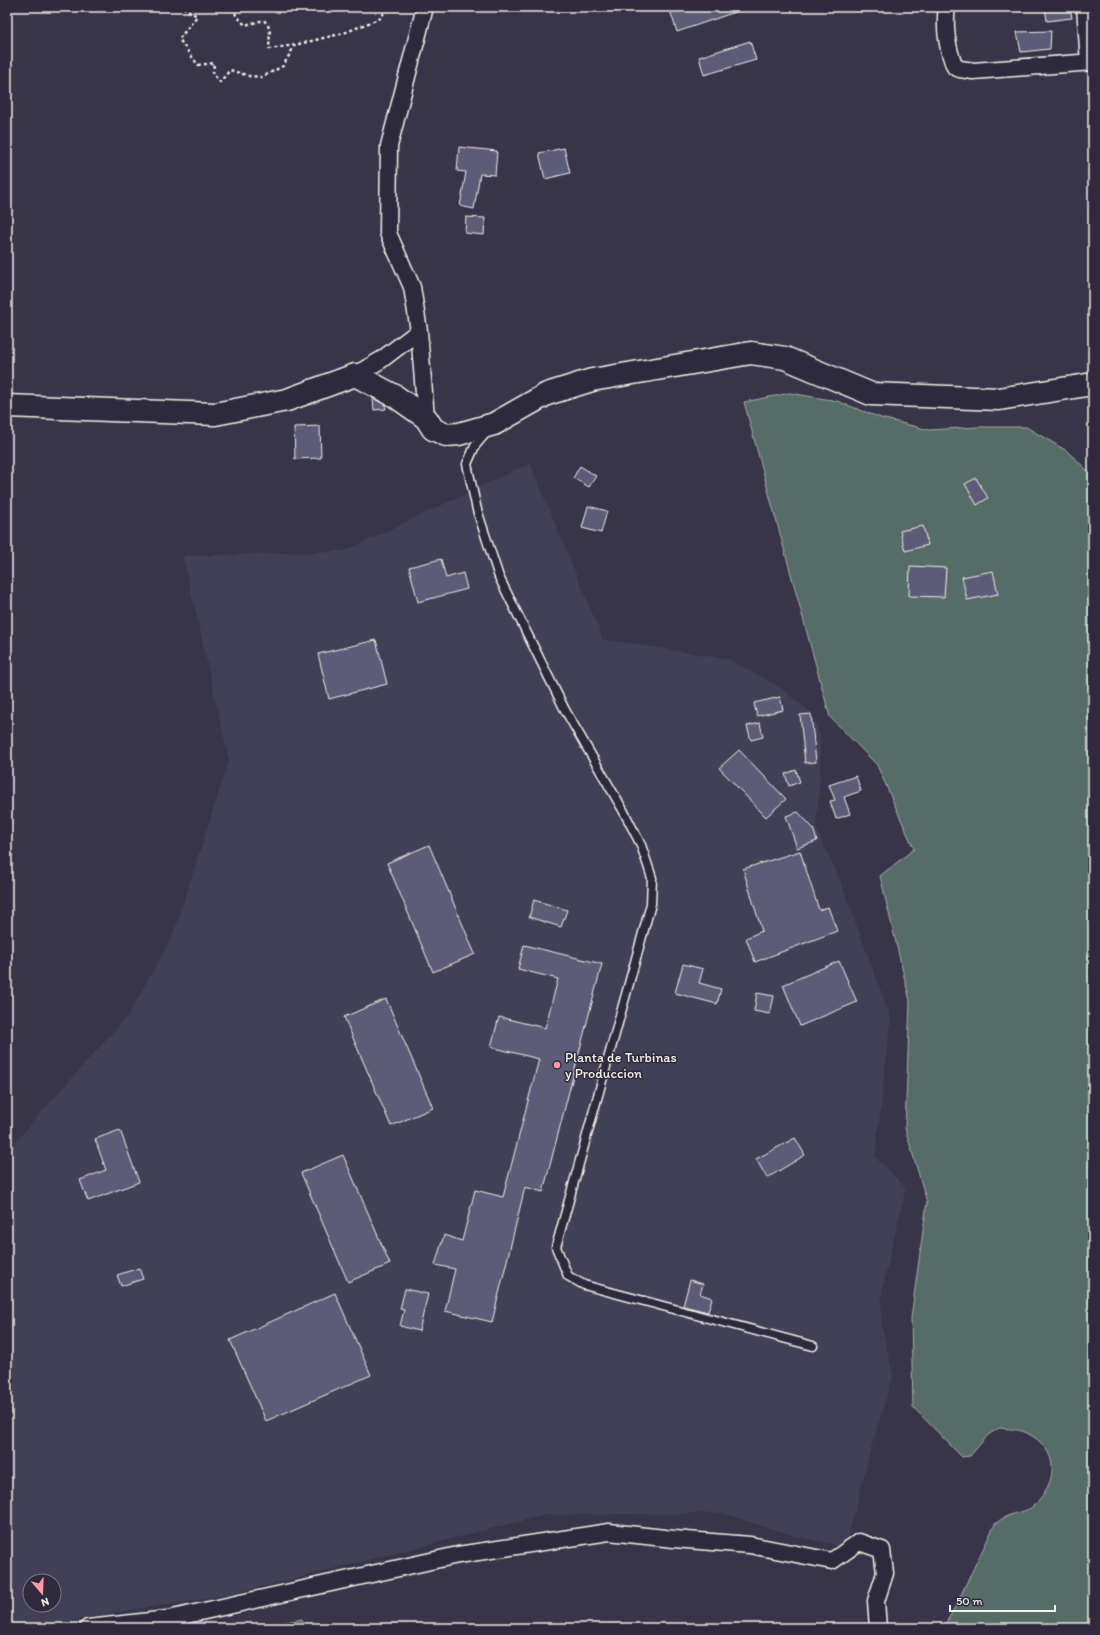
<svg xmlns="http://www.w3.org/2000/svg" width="1100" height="1635" viewBox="0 0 1100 1635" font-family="Itim,sans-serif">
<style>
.built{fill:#434057;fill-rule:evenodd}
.green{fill:#576c66;stroke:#a6aea7}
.building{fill:#5c5b78;stroke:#f4f1e8}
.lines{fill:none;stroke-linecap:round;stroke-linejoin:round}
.lane-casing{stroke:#f4f1e8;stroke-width:11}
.street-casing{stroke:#f4f1e8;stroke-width:19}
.secondary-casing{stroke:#f4f1e8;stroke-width:25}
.path{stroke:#f4f1e8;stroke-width:2.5;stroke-dasharray:3 3;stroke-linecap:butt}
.lane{stroke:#2f2a3d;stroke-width:8}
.street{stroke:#2f2a3d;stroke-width:16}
.secondary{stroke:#2f2a3d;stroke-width:22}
.poi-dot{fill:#ff9aa2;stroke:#2f2a3d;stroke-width:1.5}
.labels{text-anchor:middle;stroke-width:3;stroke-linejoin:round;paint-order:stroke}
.poi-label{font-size:14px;fill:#f4f1e8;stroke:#2f2a3d;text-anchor:start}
</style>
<rect width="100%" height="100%" fill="#383449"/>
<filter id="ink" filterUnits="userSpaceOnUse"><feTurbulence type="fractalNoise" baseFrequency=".025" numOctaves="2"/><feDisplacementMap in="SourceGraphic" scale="8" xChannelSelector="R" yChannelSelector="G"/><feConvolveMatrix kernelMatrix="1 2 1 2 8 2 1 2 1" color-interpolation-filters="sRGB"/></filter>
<g filter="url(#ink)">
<path class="built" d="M530 463 603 639 728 659 775 684 812 713 820 736V779L816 827 823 844 838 875 891 1018 875 1157 906 1188 882 1290 881 1322 893 1376 869 1455 856 1508 844 1547 791 1535 722 1513 545 1515 286 1581 206 1599 123 1611 54 1624V1628H7V1151L129 1014 173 935 229 760 183 556 345 551ZM30 1581H54V1605H30Z"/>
<path class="green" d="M790 393 837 401 881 418 929 430 977 427H1026L1067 451 1093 476V1628H943L954 1609 995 1524C998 1522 1001 1519 1005 1517 1013 1513 1027 1512 1033 1506 1059 1482 1060 1450 1027 1433 1019 1429 1008 1429 999 1428L988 1435 970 1456 962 1457 913 1407 911 1318 927 1202 905 1128 910 1001 880 876 914 849 877 765 830 717 744 402Z
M302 1619 306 1628H253H256Z"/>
<path class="building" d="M669 7H744V9L677 32Z
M1045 7H1070L1072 18 1047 21Z
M1051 31 1050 49 1021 52 1017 32Z
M750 41 756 60 704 75 699 57Z
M459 147 497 151 495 175 480 174 474 209 460 206 466 172 457 171Z
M564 148 570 173 545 179 539 153Z
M466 217 485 218 484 235 465 233Z
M373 398 385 405 386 409 374 410Z
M320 426 321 458 295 459 294 427Z
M580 466 596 476 589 487 573 478Z
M976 478 988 498 977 505 965 484Z
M588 506 607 511 601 533 582 528Z
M923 526 928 545 905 551 900 531Z
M441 559 446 578 463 573 467 589 418 602 409 567Z
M910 566 946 568 944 597 909 596Z
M993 571 998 594 967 600 962 577Z
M376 640 387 684 329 699 318 654Z
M780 697 783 710 757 716 754 703Z
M811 714 816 762 805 763 800 715Z
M760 723 763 737 751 740 747 726Z
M739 750 786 799 766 817 719 768Z
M796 770 800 782 789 786 785 774Z
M856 776 861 791 844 797 850 814 836 819 830 801 835 800 829 785Z
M798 812 813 828 817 841 797 848 786 816Z
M429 845 475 954 433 972 387 863Z
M800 851 819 910 828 907 837 931 755 962 746 938 762 931 743 869Z
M534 900 567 910 561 927 529 917Z
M524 945 602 964 543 1192 525 1187 492 1322 445 1311 455 1269 435 1265 444 1235 462 1241 475 1190 503 1197 539 1059 491 1047 499 1017 545 1028 558 979 518 969Z
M839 961 857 1002 800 1026 783 985Z
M683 964 703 969 699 983 721 989 717 1004 675 993Z
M757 993 774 996 770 1014 754 1011Z
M386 999 433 1108 391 1126 344 1017Z
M120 1130 139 1182 88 1201 80 1180 106 1170 95 1139Z
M795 1138 805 1155 767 1178 756 1159Z
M343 1155 390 1264 348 1282 301 1173Z
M139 1268 143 1279 121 1286 117 1275Z
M690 1280 703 1284 700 1294 712 1298 708 1312 683 1306Z
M405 1289 428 1294 419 1331 400 1326 404 1310 400 1309Z
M335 1293 371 1375 266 1421 230 1340Z"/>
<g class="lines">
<defs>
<path id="lane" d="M487 432 475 446 467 464 477 510 499 577 565 710 623 810 641 845 652 878 651 904 556 1247 568 1276 584 1285 813 1346"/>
<path id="street" d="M425 7 389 146 388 233 412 287 419 331 426 418
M947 7C944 26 947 49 955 67L960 69 973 71 1093 62
M1085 7 1089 62
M355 375 381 360 419 331
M88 1628 168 1619 458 1555 609 1532 674 1539 750 1545 832 1561 859 1542 882 1550 885 1573 876 1601 878 1628"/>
<path id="secondary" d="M7 406 215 414 287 400 355 375 395 396 426 418 433 429 446 435 459 434 494 424 547 394 592 380 751 353 785 358 871 394 999 399 1093 384"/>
</defs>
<use href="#lane" class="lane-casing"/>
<use href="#street" class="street-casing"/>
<use href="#secondary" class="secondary-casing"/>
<path class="path" d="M183 7 197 16 179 39 198 65 214 63 213 74 220 82 230 70 249 76 262 77 283 66 295 45
M233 7 236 15 245 25 264 20 270 29 269 49 295 45 344 33 381 18 387 7"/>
<use href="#lane" class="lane"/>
<use href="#street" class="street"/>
<use href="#secondary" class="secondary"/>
</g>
</g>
<circle class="poi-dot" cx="557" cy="1065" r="4"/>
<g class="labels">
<g class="poi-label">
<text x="565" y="1062">Planta de Turbinas<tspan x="565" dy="16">y Produccion</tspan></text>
</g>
</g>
<rect width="1100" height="1635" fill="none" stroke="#2f2a3d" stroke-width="24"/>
<rect x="12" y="12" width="1076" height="1611" fill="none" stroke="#f4f1e8" stroke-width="1.5" filter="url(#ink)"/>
<g transform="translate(42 1593) rotate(161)"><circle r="19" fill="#2f2a3d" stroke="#7e7a81"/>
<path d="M0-3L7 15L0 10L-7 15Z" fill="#ff9aa2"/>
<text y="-6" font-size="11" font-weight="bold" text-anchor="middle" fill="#f4f1e8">N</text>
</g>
<path d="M950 1605v6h105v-6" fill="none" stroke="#f4f1e8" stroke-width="2"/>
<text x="956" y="1605" font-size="12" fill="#f4f1e8" stroke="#2f2a3d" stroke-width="3" paint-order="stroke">50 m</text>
</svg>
